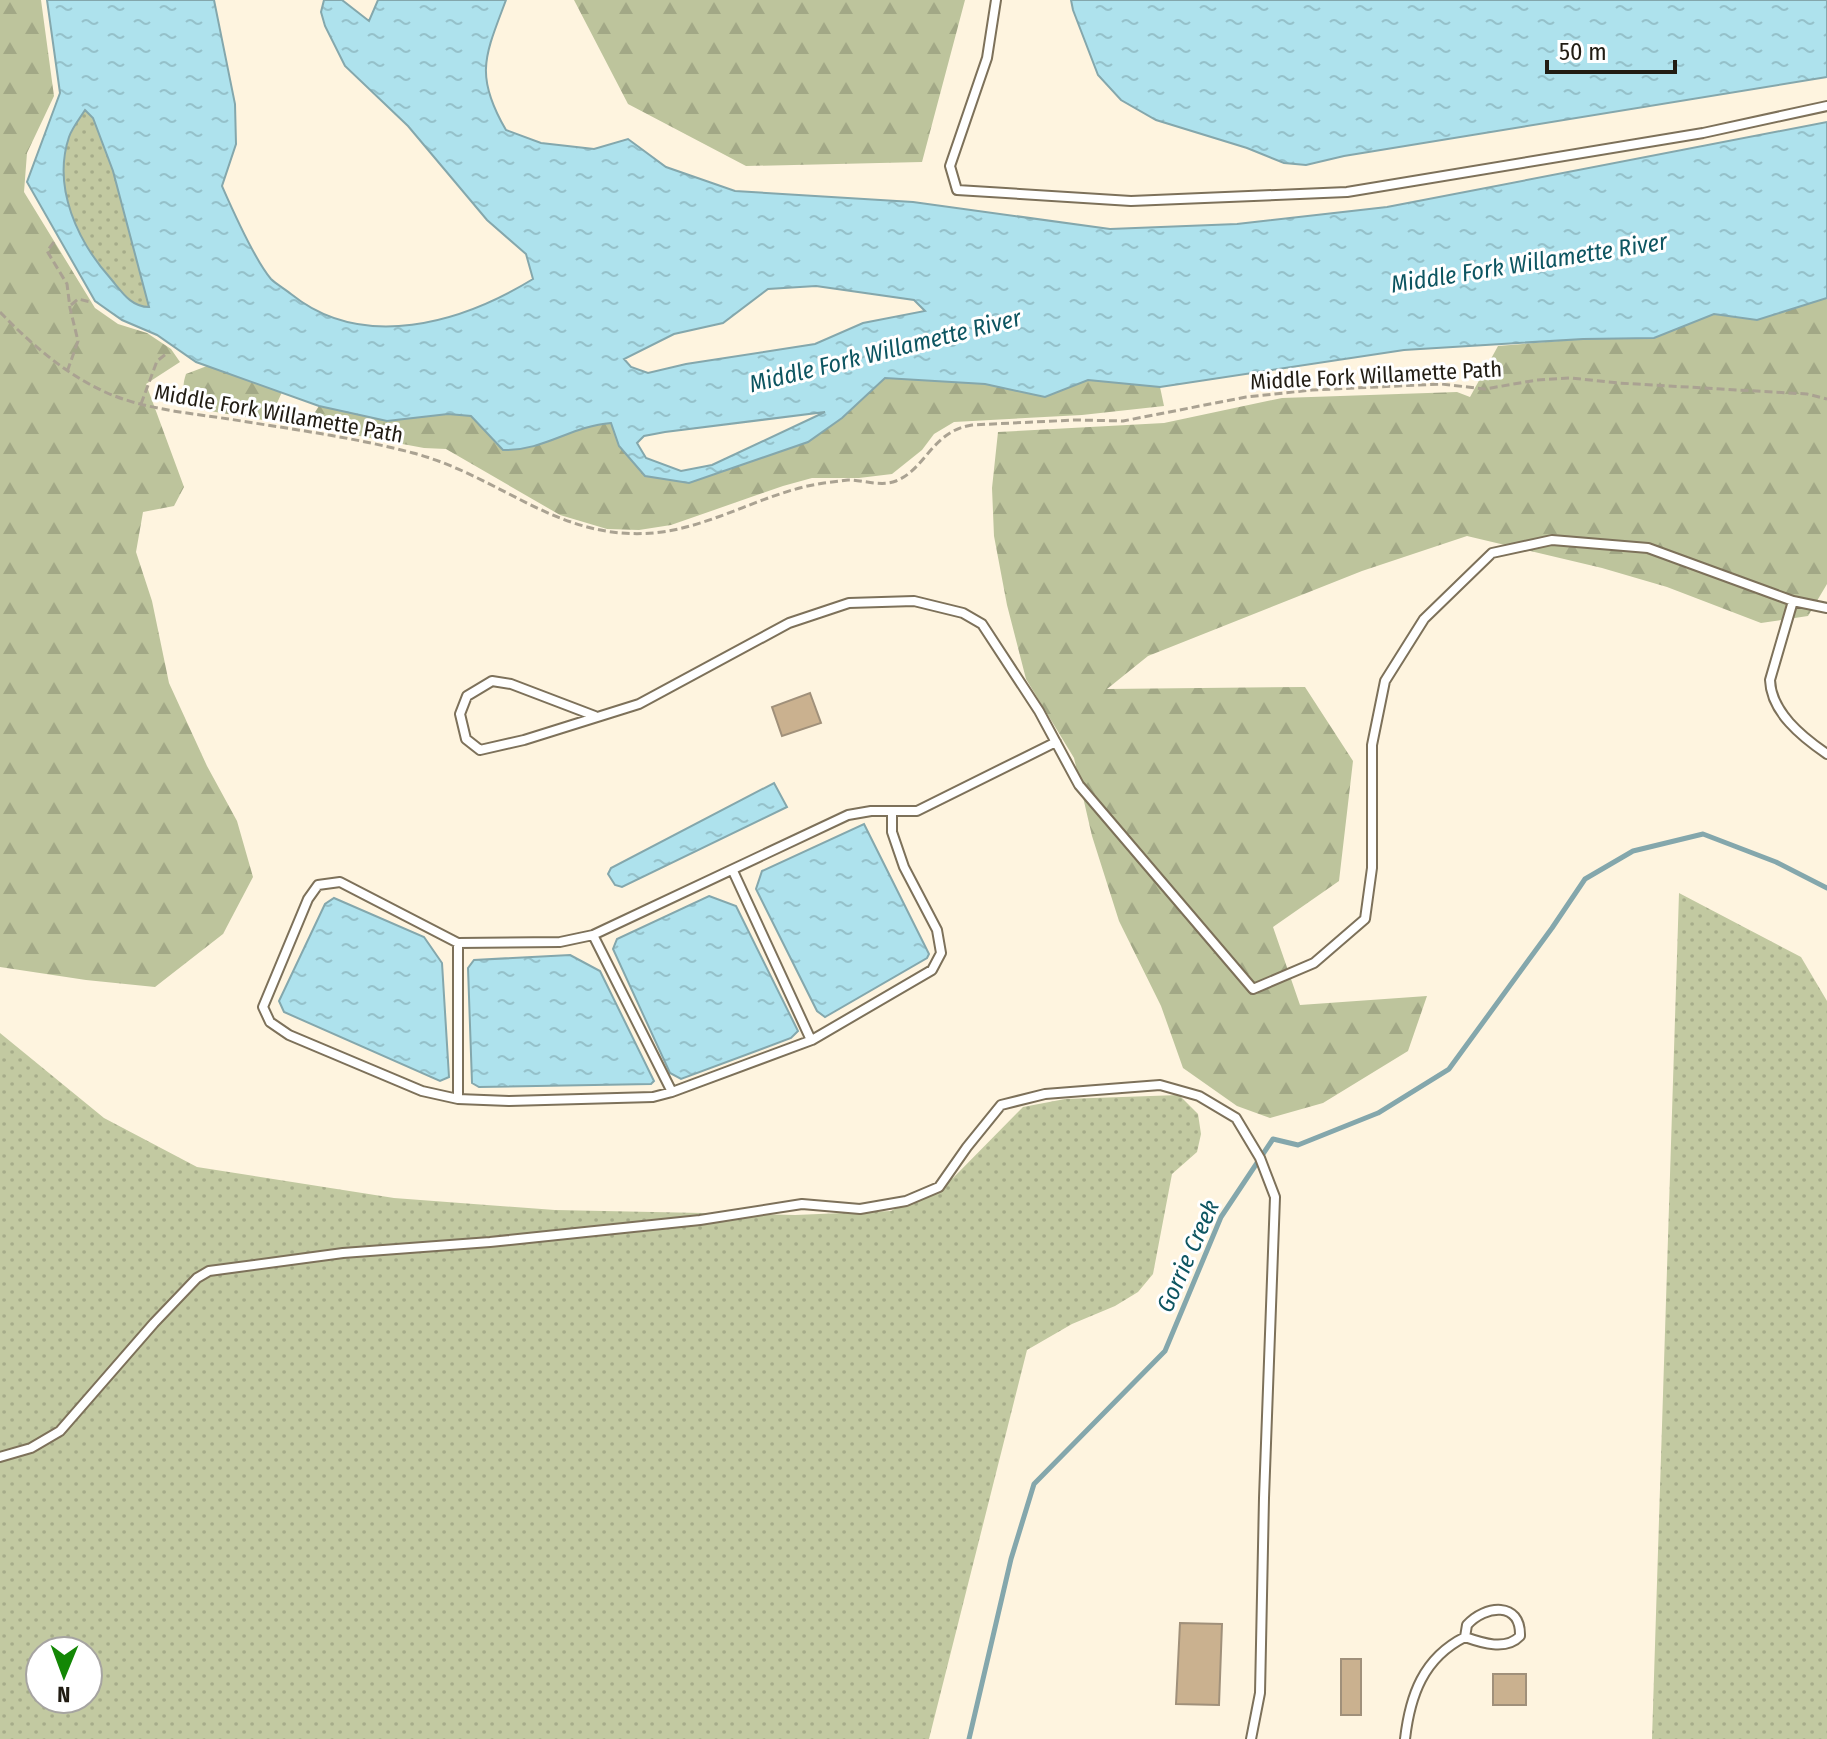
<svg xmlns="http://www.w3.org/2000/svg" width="1827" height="1739" viewBox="0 0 1827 1739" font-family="'Fira Sans Condensed',sans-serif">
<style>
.green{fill:url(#green-dots);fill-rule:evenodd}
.forest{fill:url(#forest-firs)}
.water{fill:url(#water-ripples);stroke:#84a7ac;stroke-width:2;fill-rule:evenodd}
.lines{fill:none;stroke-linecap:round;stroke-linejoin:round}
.stream{stroke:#84a7ac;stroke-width:5}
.building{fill:#cab18f;stroke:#a0907a;stroke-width:2}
.lane-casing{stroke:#7d715a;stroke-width:12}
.path{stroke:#aaa292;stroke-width:3;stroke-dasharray:8 4;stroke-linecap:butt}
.lane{stroke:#fff;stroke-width:8}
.labels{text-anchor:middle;stroke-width:6;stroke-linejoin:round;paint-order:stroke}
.street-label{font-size:22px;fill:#211c13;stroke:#fff}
.water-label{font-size:24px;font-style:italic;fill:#0d5561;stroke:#fff}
</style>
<defs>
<pattern id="green-dots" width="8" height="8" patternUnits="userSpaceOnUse" patternTransform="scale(2)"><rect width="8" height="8" fill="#c2c9a1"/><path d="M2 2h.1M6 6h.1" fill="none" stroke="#a6ac8a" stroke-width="1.8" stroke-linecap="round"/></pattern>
<pattern id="forest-firs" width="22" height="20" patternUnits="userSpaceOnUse" patternTransform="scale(2)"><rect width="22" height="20" fill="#bdc49c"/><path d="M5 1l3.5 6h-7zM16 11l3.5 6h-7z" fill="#a2a886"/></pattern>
<pattern id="water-ripples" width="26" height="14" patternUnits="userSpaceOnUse" patternTransform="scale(2)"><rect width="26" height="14" fill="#aee2ed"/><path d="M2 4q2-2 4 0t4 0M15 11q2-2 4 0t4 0" fill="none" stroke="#95c1ca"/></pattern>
</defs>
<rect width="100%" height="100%" fill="#fef4df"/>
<path class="green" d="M85 110 93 118 113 171 150 307C132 307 123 293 111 280 78 242 52 188 69 137 72 127 80 118 85 110Z
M1679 893 1801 957 1827 1001V1739H1652Z
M0 1033 104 1118 197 1167 394 1198 555 1210 795 1215 891 1211 953 1178 1023 1107 1065 1099 1179 1095 1198 1114 1201 1134 1197 1152 1172 1174 1153 1274 1138 1292 1115 1306 1072 1324 1027 1350 929 1739H0ZM40 1651H88V1699H40Z"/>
<path class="forest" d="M0 0H41L54 96 27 153 24 192 95 308 118 324 147 333 171 349 180 362 146 384 184 487 174 506 143 512 136 552 152 601 169 683 207 766 237 821 253 877 223 934 155 987 86 980 0 967Z
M574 0H965L922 162 746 166 628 104Z
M1827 298V584L1808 616 1761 623 1667 587 1602 568 1467 536 1362 571 1148 656 1107 689 1305 687 1353 761 1339 881 1273 927 1300 1005 1427 996 1408 1051 1323 1103 1270 1118 1237 1106 1183 1068 1161 1006 1119 921 1092 836 1074 758 1026 679 1007 605 994 536 992 488 998 432 1164 423 1282 398 1457 392 1470 397 1498 346 1583 339 1654 338 1714 314 1757 320Z
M207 366 282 392 269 421 192 408C184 395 181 389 186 374Z
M885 378 985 384 1045 397 1088 380 1160 387 1164 406 1082 415 954 422 934 434 922 450 892 474 859 478H812L783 486 671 525 639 530 607 529 560 515 446 449 424 448 311 427 308 423 319 406 387 421 448 414 471 416 503 450C544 451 571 426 611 423L619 446 689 483 842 418Z"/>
<path class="water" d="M47 0H214L235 104 236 144 222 186C233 211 254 259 271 279 276 284 285 289 291 294 363 352 461 323 533 279L526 254 487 220 408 126 345 66 325 26 321 12 324 0H342L369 21 378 0H506C485 56 474 75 506 130L541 143 594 149 628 139 666 167 735 191 913 202 1110 229 1237 224 1387 207 1827 122V298L1757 320 1714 314 1654 338 1583 339 1404 350 1160 387 1088 380 1045 397 985 384 885 378 842 418 808 442 689 483 645 476 619 446 611 423C571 426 544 451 503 450L471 416 448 414 387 421 319 406 196 362 157 335 122 320 95 301 27 182 60 93ZM85 110 93 118 113 171 149 307C131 307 122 292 111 279 78 242 52 188 69 137 72 128 80 118 85 110ZM816 286 914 300 925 311 863 323 815 344 686 364 648 373 631 367 624 359 674 334 723 323 768 289ZM825 412 712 465 681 471 646 458 637 443 644 436 665 432Z
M1071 0H1827V77L1344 156 1306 165 1284 163 1247 148 1156 120 1121 100 1098 75 1073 10Z
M774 783 787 807 622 887 615 885 608 874 611 868Z
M864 824 929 954 927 958 825 1017 817 1011 756 889 762 871Z
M709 896 736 906 798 1031 791 1038 681 1079 670 1073 613 949 617 939Z
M334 898 424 937 442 963 449 1077 440 1081 284 1012 279 1001 325 904Z
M570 955 600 971 654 1081 651 1084 479 1087 472 1083 468 968 474 960Z"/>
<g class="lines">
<path class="stream" d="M969 1739 1011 1559 1034 1484 1165 1351 1221 1217 1273 1139 1298 1145 1378 1113 1449 1069 1552 928 1585 879 1633 851 1703 834 1776 862 1827 888"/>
</g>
<path class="building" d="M810 693 821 723 782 736 772 707Z
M1180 1623 1222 1624 1219 1705 1176 1704Z
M1341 1659H1361V1715H1341Z
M1493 1674H1526V1705H1493Z"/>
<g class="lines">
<defs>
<path id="lane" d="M996 0 987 58 950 166 957 190 1131 201 1347 192 1703 133 1827 106
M1793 601 1770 680C1771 712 1802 737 1827 754
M595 716 511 684 492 681 467 696 460 714 466 739 480 750 524 740 639 704 789 623 849 603 914 601 963 613 982 624 1039 711 1079 785 1253 989 1314 963 1365 919 1372 868V745L1385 681 1424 619 1492 553 1552 540 1648 548 1793 601 1827 608
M892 811V832L904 867 937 930 941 953 932 970 812 1040 672 1092 653 1097 509 1101 458 1099 422 1091 289 1035 270 1022 263 1007 308 899 318 885 340 882 458 943 560 942 593 935 848 815 871 811H917L1056 742
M733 871 811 1040
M593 935 672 1092
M458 943V1099
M0 1457 31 1448 60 1431 154 1323 197 1278 209 1271 343 1253 490 1242 700 1220 802 1204 860 1209 906 1201 939 1187 967 1147 1001 1105 1045 1094 1160 1085 1199 1096 1236 1118 1260 1158 1275 1197 1264 1498 1260 1693 1251 1739
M1405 1739C1410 1696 1423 1658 1465 1637 1482 1643 1506 1651 1520 1636 1521 1601 1485 1605 1467 1625L1465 1637"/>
</defs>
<use href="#lane" class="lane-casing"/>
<path class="path" d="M54 242 47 251 67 284 70 308 78 341 67 372
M71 305 78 299 91 302
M0 312C31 344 64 373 105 392 143 409 188 413 229 419 290 429 353 437 413 453 504 477 561 545 662 532 718 524 768 491 824 483 832 482 840 481 848 480 864 480 881 487 896 481 926 469 932 431 972 425L1075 420 1123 421 1246 397 1312 390 1441 384 1485 389 1537 380 1571 378 1618 383 1807 394 1827 399
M141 404 157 361 166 354"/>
<use href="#lane" class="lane"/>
</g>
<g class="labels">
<g class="street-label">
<text transform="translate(1376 375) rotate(-3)" y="8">Middle Fork Willamette Path</text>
<text transform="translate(279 413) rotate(10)" y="8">Middle Fork Willamette Path</text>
</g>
<g class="water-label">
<text transform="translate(1529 263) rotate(-9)" y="8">Middle Fork Willamette River</text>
<text transform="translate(885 351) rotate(-14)" y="8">Middle Fork Willamette River</text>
<text transform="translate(1188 1256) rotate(-66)" y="8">Gorrie Creek</text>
</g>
</g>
<g transform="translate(64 1675) rotate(181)"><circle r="38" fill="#ffffff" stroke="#a6a4a1" stroke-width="2"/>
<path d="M0-6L14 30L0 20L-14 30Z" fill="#138705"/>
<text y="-12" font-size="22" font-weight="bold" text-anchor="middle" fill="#211c13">N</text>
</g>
<path d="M1547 60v12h128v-12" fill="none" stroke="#211c13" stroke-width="4"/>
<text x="1559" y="60" font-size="24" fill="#211c13" stroke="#ffffff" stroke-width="6" paint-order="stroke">50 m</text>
</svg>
